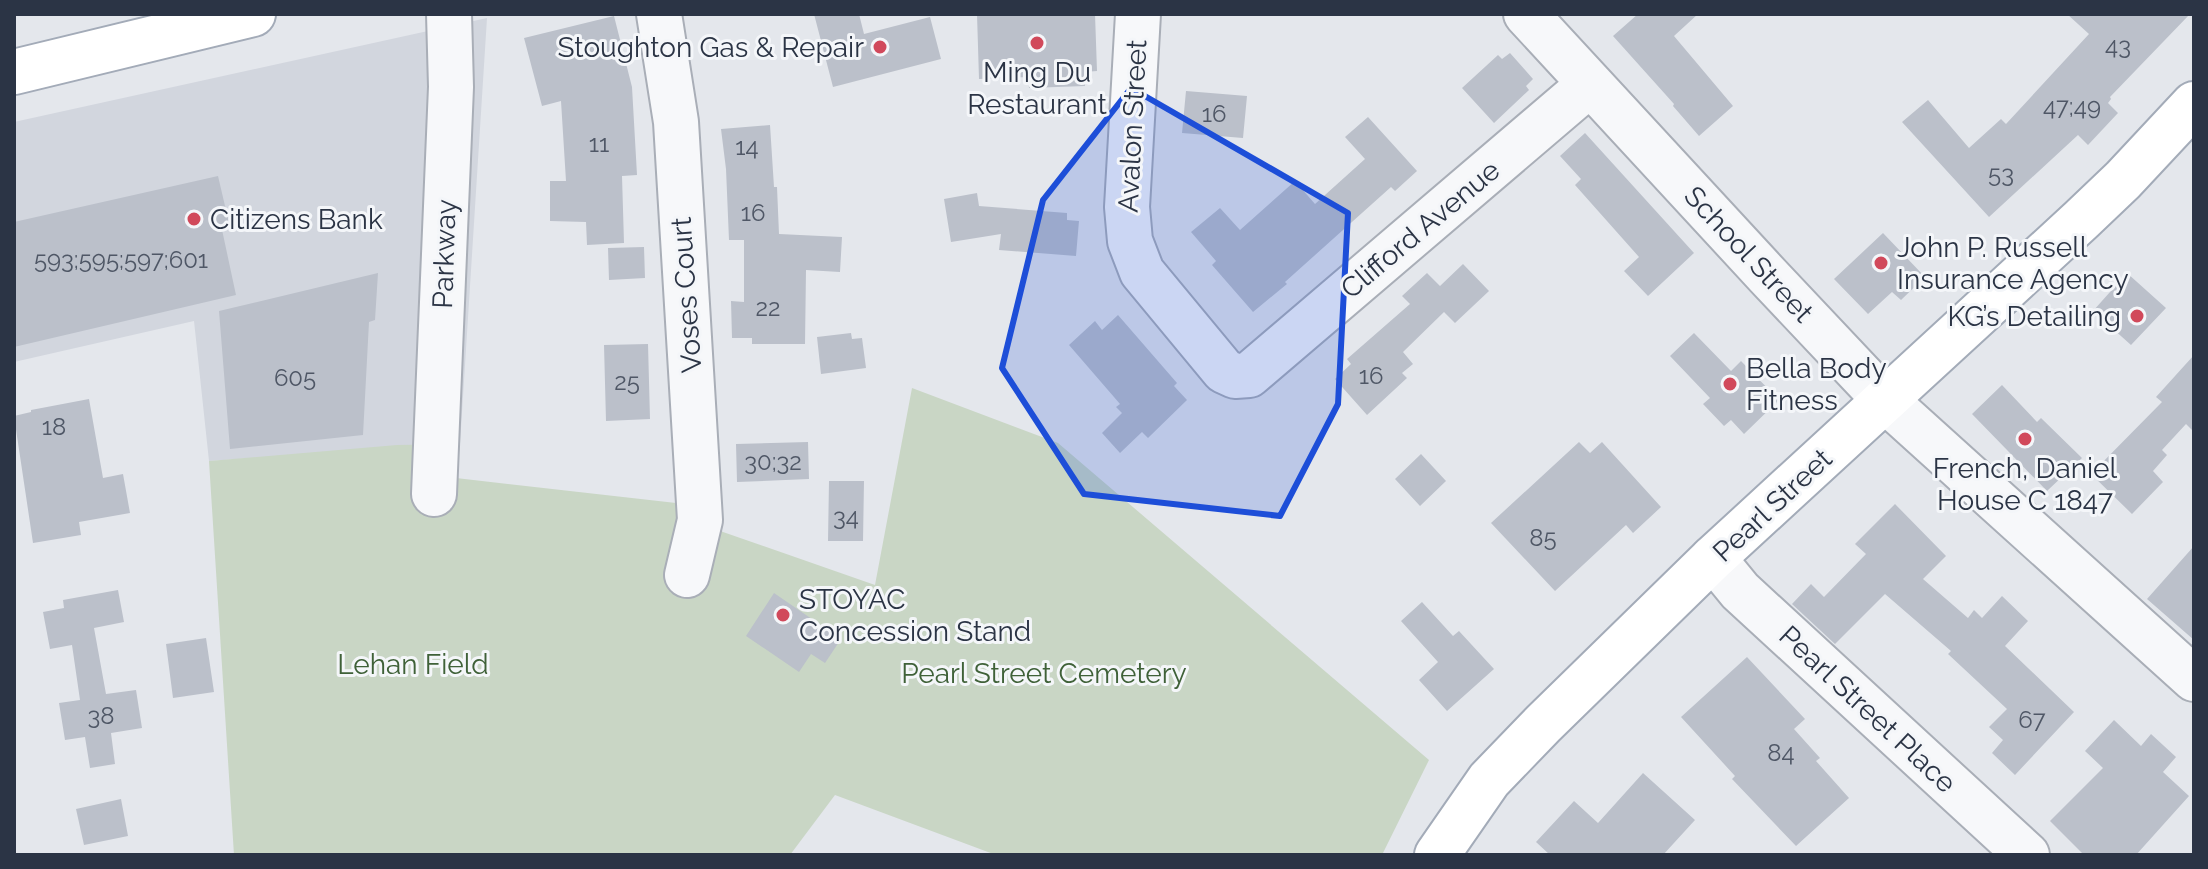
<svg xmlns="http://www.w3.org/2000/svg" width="2208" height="869" viewBox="0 0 2208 869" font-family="Raleway,sans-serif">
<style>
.built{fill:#d2d6de}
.green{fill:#c9d6c5}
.building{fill:#bbc0ca}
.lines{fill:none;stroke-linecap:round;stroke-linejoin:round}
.minor-casing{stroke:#a9aeb7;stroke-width:48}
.major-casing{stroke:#a3abb8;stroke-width:48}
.minor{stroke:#f7f8fa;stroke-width:44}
.major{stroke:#fff;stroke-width:44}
.marked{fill:#1d4ed8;fill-opacity:0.2;stroke:#1d4ed8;stroke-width:6;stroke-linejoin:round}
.poi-dot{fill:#d1495b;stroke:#f4f6f9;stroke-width:3}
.labels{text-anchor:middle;stroke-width:6;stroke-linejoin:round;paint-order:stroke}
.number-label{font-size:24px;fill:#4f5766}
.poi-label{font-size:28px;fill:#2b3445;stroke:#f4f6f9;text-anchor:start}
.street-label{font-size:28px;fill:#2b3445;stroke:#f4f6f9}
.park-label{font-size:28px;fill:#3f6138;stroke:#f4f6f9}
</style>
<rect width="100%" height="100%" fill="#e4e7ec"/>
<path class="built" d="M487 18 460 444 209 461 194 321 14 362V122Z"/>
<path class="green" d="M912 388 1058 443 1429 760 1382 855H996L835 795 790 855H234L209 461 397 445 460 444 456 478 676 503 723 532 875 585Z"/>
<path class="building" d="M814 14H859L864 34 930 17 941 59 833 87Z
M977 14H1095L1097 71 1084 72 1085 86 1029 88 1028 77 979 79Z
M1638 14H1698L1674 36 1733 106 1699 136 1673 106 1674 104 1613 36Z
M2067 14H2190L2110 97 2111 99 2108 103 2118 113 2088 145 2078 135 1989 217 1902 122 1928 100 1969 148 2001 119 2006 124 2089 34Z
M614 16 632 87 637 175 622 176 624 243 587 245 586 222 550 221V181H566L561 101 542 106 524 38Z
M1510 53 1533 79 1526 86 1529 90 1494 123 1462 88 1498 55 1502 59Z
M1186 91 1247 96 1243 138 1182 133Z
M1368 117 1417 171 1395 191 1391 187 1285 282 1287 284 1253 312 1212 265 1216 261 1191 232 1220 208 1240 230 1295 181 1315 204 1365 159 1345 137Z
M770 125 774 187H777L779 234 842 237 840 272 806 270 805 344H752V338H732L731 301 744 302V240H729L726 169 721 129Z
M1585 133 1694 253 1648 296 1624 271 1639 257 1575 185 1581 179 1560 156Z
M218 176 229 223 221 225 236 295 14 347V222Z
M977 193 979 206 1067 213V220L1079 221 1076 256 999 250 1001 234 951 242 944 199Z
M1883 233 1925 277 1901 300 1892 292 1868 314 1834 279Z
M644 247 645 278 609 280 608 248Z
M1463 264 1489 291 1455 323 1444 312 1403 352 1413 364 1402 373 1407 378 1367 415 1335 379 1351 364 1347 359 1410 304 1402 296 1427 273 1440 286Z
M378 273 375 320 369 322 363 435 230 449 219 311Z
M2127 273 2166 308 2131 345 2093 311Z
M1118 315 1177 383 1174 386 1187 400 1148 438 1142 432 1120 453 1102 433 1122 413 1116 407 1120 404 1069 345 1095 321 1102 330Z
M851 333 852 339 862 338 866 368 821 374 817 337Z
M1694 333 1731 371 1741 361 1779 400 1744 434 1731 420 1724 426 1703 404 1710 398 1670 356Z
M648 344 650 419 606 421 604 345Z
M2194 355V432L2186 424 2162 450 2167 455 2153 471 2163 482 2132 514 2091 474 2162 402 2156 397Z
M2002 385 2037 422 2041 418 2082 458 2047 491 1972 414Z
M89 399 103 478 123 474 130 513 79 522 81 535 33 543 14 416 31 412V410Z
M808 442 809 479 737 482 736 444Z
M1579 442 1590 453 1602 442 1661 507 1633 533 1626 525 1555 591 1491 523Z
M1421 454 1446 481 1420 506 1395 479Z
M829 481H864L863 541H828Z
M1895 504 1946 556 1923 579 1968 618 1974 610 1982 618 2002 596 2028 621 2005 646 2074 712 2015 775 1992 753 2003 740 1989 727 2007 709 1948 654 1951 651 1885 594 1835 644 1792 604 1811 584 1824 597 1866 554 1855 544Z
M2194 546V640L2147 599Z
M118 590 124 622 94 628 106 694 136 690 142 728 111 733 115 764 90 768 85 737 65 740 59 703 80 700 72 645 50 649 43 612 64 608 63 600Z
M774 593 841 639 825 663 811 654 799 672 746 636Z
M1422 602 1453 636 1459 631 1494 669 1447 711 1419 680 1438 662 1401 621Z
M206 638 214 692 173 698 166 644Z
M1747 657 1805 719 1794 729 1820 758 1816 761 1849 798 1796 846 1732 779 1735 776 1681 717Z
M2114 720 2141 746 2151 734 2176 757 2163 772 2189 796 2136 855H2084L2050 821 2103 768 2085 751Z
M1643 773 1695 820 1663 855H1550L1536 842 1574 801 1598 823Z
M121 799 128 836 84 845 76 809Z"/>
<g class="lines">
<defs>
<path id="minor" d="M659 14 676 122 700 520 687 575
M1138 14 1127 207 1130 241 1142 272 1224 371 1235 376 1249 375 1590 84
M1526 14 1768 276 1885 400 2194 679
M434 494 451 87 449 14
M1713 558 1740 591 2027 855"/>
<path id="major" d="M14 72 253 14
M1437 855 1489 780 1543 724 1713 558 2081 220 2123 180 2194 104"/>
</defs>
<use href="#minor" class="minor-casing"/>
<use href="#major" class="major-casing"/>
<use href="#minor" class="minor"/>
<use href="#major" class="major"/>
</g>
<path class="marked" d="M1131 88 1348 213 1338 404 1280 516 1084 494 1002 368 1043 200Z"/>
<g class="poi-dot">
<circle cx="1037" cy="43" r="8"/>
<circle cx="880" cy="47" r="8"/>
<circle cx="194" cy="219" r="8"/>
<circle cx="1881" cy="263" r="8"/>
<circle cx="2137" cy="316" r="8"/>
<circle cx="1730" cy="384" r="8"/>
<circle cx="2025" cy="439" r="8"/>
<circle cx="783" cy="615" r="8"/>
</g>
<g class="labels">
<g class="number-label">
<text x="2118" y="54">43</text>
<text x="2072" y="115">47;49</text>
<text x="1214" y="122">16</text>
<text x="599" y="152">11</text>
<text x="747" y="155">14</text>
<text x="2001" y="182">53</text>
<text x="753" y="221">16</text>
<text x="121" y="268">593;595;597;601</text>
<text x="768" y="316">22</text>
<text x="1371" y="384">16</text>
<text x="295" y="386">605</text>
<text x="627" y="390">25</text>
<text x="54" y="435">18</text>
<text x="773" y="470">30;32</text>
<text x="846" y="525">34</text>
<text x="1543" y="546">85</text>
<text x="101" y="724">38</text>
<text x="2032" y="728">67</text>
<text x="1781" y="761">84</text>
</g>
<g class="poi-label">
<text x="864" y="57" text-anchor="end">Stoughton Gas &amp; Repair</text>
<text x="1037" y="82" text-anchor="middle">Ming Du<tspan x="1037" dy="32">Restaurant</tspan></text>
<text x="210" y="229">Citizens Bank</text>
<text x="1897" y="257">John P. Russell<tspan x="1897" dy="32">Insurance Agency</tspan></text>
<text x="2121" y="326" text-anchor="end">KG’s Detailing</text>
<text x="1746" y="378">Bella Body<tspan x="1746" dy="32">Fitness</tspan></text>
<text x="2025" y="478" text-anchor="middle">French, Daniel<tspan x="2025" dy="32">House C 1847</tspan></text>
<text x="799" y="609">STOYAC<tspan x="799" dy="32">Concession Stand</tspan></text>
</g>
<g class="street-label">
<text transform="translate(1132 126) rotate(-87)" y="10">Avalon Street</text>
<text transform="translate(1420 229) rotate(-40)" y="10">Clifford Avenue</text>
<text transform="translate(444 254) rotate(-88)" y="10">Parkway</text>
<text transform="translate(1749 254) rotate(47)" y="10">School Street</text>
<text transform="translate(686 295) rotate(-94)" y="10">Voses Court</text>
<text transform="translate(1772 505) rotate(-43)" y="10">Pearl Street</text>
<text transform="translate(1868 709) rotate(43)" y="10">Pearl Street Place</text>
</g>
<g class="park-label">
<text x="413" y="674">Lehan Field</text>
<text x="1044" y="683">Pearl Street Cemetery</text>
</g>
</g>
<rect width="2208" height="869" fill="none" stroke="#2b3445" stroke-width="32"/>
</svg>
